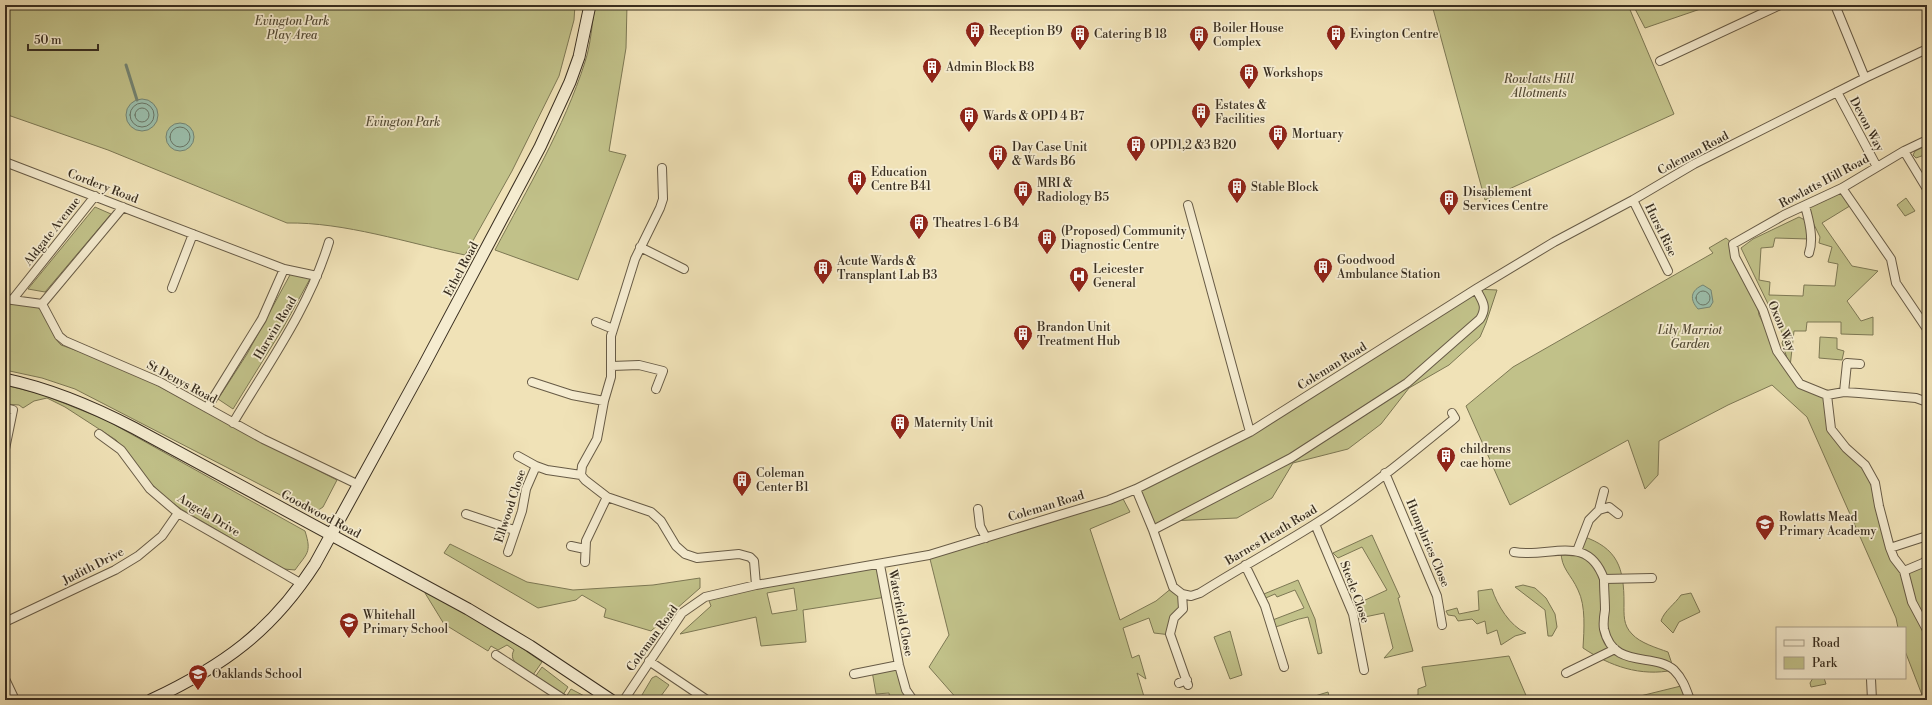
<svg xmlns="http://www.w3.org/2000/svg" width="1932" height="705" viewBox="0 0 1932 705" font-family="'Libre Bodoni',serif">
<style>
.green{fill:#c1c189;stroke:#7d7854;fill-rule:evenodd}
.water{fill:#9bbeab;stroke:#748473}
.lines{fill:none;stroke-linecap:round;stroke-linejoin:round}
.shore{stroke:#6a7666;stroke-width:1}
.stream{stroke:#748473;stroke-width:3}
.street-casing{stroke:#675b46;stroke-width:10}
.secondary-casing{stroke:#392e20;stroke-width:13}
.street{stroke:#f5ecd0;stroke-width:8}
.secondary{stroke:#f5ecd0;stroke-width:11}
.labels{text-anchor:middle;stroke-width:3.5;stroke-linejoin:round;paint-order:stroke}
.park-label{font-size:12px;font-style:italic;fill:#544b35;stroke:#f5ecd0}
.poi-label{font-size:12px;fill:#392e20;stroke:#f5ecd0;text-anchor:start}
.street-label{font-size:12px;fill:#392e20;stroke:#f5ecd0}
</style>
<rect width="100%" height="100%" fill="#f0e2b7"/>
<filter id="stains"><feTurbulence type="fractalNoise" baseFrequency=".005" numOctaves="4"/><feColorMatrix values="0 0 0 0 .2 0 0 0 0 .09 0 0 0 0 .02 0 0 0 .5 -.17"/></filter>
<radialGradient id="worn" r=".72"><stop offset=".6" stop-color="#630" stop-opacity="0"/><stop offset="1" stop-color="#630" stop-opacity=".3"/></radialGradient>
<path class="green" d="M5 5H575L574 20 559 76 512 171 465 255C408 243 344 222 287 223L108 150 5 114Z
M595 5H627L626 48 609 151 626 155 578 280 495 250C527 189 564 128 585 62 591 44 592 23 595 5Z
M1432 5H1628L1674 114 1485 200Z
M1633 5H1712L1645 28Z
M1927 145V154L1916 158 1913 155 1915 151Z
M1841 188 1853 204 1822 223 1852 266 1878 271 1847 301 1861 321 1873 317V335L1841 334V322H1807L1806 331H1794L1790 367 1782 343 1784 337 1741 248 1753 239 1799 217 1805 220 1809 239 1775 238 1773 247 1761 248 1759 280 1770 282 1769 295 1803 296 1804 285 1835 286 1838 264 1828 262 1832 247 1819 243 1820 237 1805 206Z
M1906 198 1915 211 1905 216 1897 205Z
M95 207 111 214 45 292 28 289Z
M1726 238 1733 244 1755 293 1759 315 1777 351 1793 377 1827 395 1831 429 1865 465 1890 548 1905 570 1927 560V594L1924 597 1927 600V700H1924L1905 651V628H1898L1896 618 1807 417 1772 385 1728 405 1659 441 1658 475 1645 489 1628 440 1510 505 1466 406 1513 367 1713 253 1709 248Z
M291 273 311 277 283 328 233 409 218 399 247 354Z
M1476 289 1497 290 1486 323 1480 337 1449 365 1409 388 1381 424 1348 449 1293 463 1272 498 1237 518 1169 521 1153 530 1136 489 1250 432Z
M5 303C14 304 29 303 37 307 48 312 51 337 61 345L103 360 151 382 262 442 337 480 323 507 317 511 288 499 75 389 42 378 5 370Z
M1820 337 1837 338V349L1844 351 1842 360 1819 358Z
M5 385 41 394 106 420 305 531C312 553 307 553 295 570L284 569 181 509 162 495 146 478 127 451 116 440 65 407 47 398 34 401 23 408 19 405 5 404Z
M1121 495 1130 512 1090 529 1120 620 1156 601 1173 587 1182 594 1183 609 1175 617 1171 635 1154 633 1149 618 1123 628 1132 658 1139 655 1146 679 1137 673 1145 700H958L929 667 949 635 929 555Z
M1372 535 1400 597 1398 598 1413 651 1384 658 1393 648 1384 613 1355 619 1350 607 1387 590 1362 547 1338 558 1333 553Z
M1582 536C1618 548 1624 568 1624 603 1624 615 1623 625 1632 634 1640 643 1657 648 1668 652L1674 670C1640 677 1610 666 1583 648 1584 630 1586 606 1578 590 1571 574 1561 569 1561 551H1577Z
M450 544 527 582 573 590 653 585 700 578V588L651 631 604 617 606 609 582 595 576 600 538 608 444 553Z
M880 565 886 597 803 610 806 642 761 646 756 617 680 634 711 606 708 598ZM794 588 797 610 772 614 767 593Z
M1298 580 1315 619 1322 653 1318 654 1308 617C1295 619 1284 625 1272 628L1270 621 1304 608 1295 590 1277 597 1275 594 1261 600 1259 596Z
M1523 585 1535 588 1546 598 1555 614 1557 627 1552 636H1548L1545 610 1515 587Z
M1492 589C1497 605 1510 626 1526 633L1515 636 1501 645 1497 630 1487 634 1485 621 1477 624 1472 619 1458 621 1455 616 1448 615 1446 611 1457 608 1459 614 1479 610 1478 591Z
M426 591C466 612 505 636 542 662L533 675C524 669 507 662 514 650L507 645 498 650 491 646 488 651 444 624 425 593Z
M1691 593 1700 612 1679 622 1673 633 1661 621C1664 611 1675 604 1681 595Z
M1230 631 1242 675 1230 679 1214 637Z
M1509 656 1528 700H1398L1418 695V689L1426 686 1422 667Z
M899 665 913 700H890L889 693 876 694 872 671Z
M542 667 568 687 563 695 535 677Z
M656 676 669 685 658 700H639L652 678Z
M1813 678H1824L1826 684 1811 687 1810 683Z
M1685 685 1690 700 1658 697V700H1624Z
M571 689 592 700H571L566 697Z
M1328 692 1330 700H1302Z"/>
<path class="water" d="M126 115a16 16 0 1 1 32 0a16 16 0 1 1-32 0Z
M166 137a14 14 0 1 1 28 0a14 14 0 1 1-28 0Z
M1703 285 1711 290 1713 302 1710 307 1698 309C1689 299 1691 290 1703 285Z"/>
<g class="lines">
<path class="shore" d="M130 115a12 12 0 1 1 24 0a12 12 0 1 1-24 0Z
M135 115a7 7 0 1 1 14 0a7 7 0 1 1-14 0Z
M170 137a10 10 0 1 1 20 0a10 10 0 1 1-20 0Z
M1696 298a7 7 0 1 1 14 0a7 7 0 1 1-14 0Z"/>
<path class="stream" d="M126 65 137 100"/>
<defs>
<path id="street" d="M1835 5 1865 78
M1660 61 1780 5
M1837 92 1877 167
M1927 140 1904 151 1842 188 1784 215 1733 244 1735 257 1763 310 1777 351 1800 384 1827 395 1844 392 1859 393 1916 398 1927 402
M1904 151 1927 189
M5 162 284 269 317 276
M662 168 663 199 660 208 635 259 611 336V377L604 401 597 439 582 466 581 475 585 480 607 497 651 512 661 521 676 546 685 554 697 558 739 554 750 557 754 561 756 585
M1842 188 1891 259 1896 283 1927 329
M1633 200 1668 271
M1188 205 1250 432
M1805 206C1809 220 1814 239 1809 253
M640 247 684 269
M172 288 193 234
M5 299 42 304 59 336 65 341 160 382 263 439 359 485
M13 299 95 196
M42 304 123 207
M596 322 613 329
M612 366 639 365 663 371 656 389
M532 382 572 395 604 401
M1844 392 1847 363 1860 364
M1827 395 1831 429 1846 448 1865 465 1875 483 1879 506 1890 548 1894 558 1904 571 1912 602 1927 630
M5 408 13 410 5 449
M207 408 262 319 284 269
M233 423C268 364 309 308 329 242
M99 434 121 450 150 489 178 513 302 584
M518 456 536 466
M1385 473 1437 596 1442 625
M1136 489 1153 530 1173 587 1182 594 1191 596 1200 593C1238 569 1277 548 1315 524 1364 493 1410 455 1455 418L1452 413
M978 509 980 526 986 538
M1599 510 1609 507 1618 514
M466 514 514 530
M1315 524 1353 614 1364 670
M1153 530 1291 458 1407 383 1480 319C1488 306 1482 301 1476 289
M571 546 585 549
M1890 548 1927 536
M1577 551 1589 520 1599 510 1604 491
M508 552 522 511 526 489 536 466 547 470 581 475
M1514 552C1549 559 1587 532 1604 579 1604 590 1605 600 1605 610 1604 616 1603 623 1604 629 1613 670 1654 652 1674 670 1683 679 1686 689 1690 700
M585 562 586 541 607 497
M880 565 899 665 906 690 913 700
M1245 565 1265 606 1284 667
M1904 571 1923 563 1927 560
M1604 579 1652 578
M1182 594 1183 609 1174 618 1170 634 1188 685
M5 622 115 570 138 556 162 536 178 513
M496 655 565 700
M649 661 707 700
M1566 673 1615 649
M854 674 899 665
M5 679 15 700
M1871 679 1872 700
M1179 683 1187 680
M624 700 682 613 705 597 756 585 929 555 1109 500 1136 489 1250 432 1476 289 1554 242 1633 200 1694 164 1865 78 1927 49"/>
<path id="secondary" d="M5 379C51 389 92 406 134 428L468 609 530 646 611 700
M151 700C223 666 271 632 315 564L423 367 540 147 570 82 579 57 590 5"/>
</defs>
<use href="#street" class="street-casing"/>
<use href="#secondary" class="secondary-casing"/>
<use href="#street" class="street"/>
<use href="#secondary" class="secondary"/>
</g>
<defs>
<symbol id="building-pin" viewBox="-11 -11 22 30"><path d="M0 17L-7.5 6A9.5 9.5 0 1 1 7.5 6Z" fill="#8f2418" stroke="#f5ecd0"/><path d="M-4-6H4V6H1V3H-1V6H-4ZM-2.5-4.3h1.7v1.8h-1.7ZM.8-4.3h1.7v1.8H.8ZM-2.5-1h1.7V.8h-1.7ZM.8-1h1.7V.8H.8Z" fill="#fff"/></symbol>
<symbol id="hospital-pin" viewBox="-11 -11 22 30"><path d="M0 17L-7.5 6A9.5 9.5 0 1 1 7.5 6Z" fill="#8f2418" stroke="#f5ecd0"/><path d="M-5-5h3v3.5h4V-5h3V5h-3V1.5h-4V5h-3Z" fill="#fff"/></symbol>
<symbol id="school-pin" viewBox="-11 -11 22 30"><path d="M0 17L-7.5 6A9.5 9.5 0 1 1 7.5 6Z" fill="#8f2418" stroke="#f5ecd0"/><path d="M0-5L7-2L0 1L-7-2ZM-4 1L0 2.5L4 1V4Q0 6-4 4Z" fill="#fff"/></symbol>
</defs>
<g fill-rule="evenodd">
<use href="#building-pin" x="964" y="20" width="22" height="30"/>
<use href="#building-pin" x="1069" y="23" width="22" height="30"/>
<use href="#building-pin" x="1325" y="23" width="22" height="30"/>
<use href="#building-pin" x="1188" y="24" width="22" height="30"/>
<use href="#building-pin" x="921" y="56" width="22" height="30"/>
<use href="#building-pin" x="1238" y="62" width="22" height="30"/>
<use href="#building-pin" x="1190" y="101" width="22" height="30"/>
<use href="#building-pin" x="958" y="105" width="22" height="30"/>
<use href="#building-pin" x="1267" y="123" width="22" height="30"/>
<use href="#building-pin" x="1125" y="134" width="22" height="30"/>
<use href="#building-pin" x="987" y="143" width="22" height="30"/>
<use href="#building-pin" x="846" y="168" width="22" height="30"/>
<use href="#building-pin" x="1226" y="176" width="22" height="30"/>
<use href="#building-pin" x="1012" y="179" width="22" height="30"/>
<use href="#building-pin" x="1438" y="188" width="22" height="30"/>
<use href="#building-pin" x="908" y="212" width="22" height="30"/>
<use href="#building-pin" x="1036" y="227" width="22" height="30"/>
<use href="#building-pin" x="1312" y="256" width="22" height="30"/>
<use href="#building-pin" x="812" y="257" width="22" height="30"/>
<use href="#hospital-pin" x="1068" y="265" width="22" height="30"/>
<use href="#building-pin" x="1012" y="323" width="22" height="30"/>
<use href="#building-pin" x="889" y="412" width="22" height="30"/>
<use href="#building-pin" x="1435" y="445" width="22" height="30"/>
<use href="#building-pin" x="731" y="469" width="22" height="30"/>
<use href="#school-pin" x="1754" y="513" width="22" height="30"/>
<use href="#school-pin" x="338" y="611" width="22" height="30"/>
<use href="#school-pin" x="187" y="663" width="22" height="30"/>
</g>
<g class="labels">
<g class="park-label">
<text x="292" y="25">Evington Park<tspan x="292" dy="14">Play Area</tspan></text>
<text x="1539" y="83">Rowlatts Hill<tspan x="1539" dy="14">Allotments</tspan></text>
<text x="403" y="126">Evington Park</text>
<text x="1690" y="334">Lily Marriot<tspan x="1690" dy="14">Garden</tspan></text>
</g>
<g class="poi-label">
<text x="1213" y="32">Boiler House<tspan x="1213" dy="14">Complex</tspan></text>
<text x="989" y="35">Reception B9</text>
<text x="1094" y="38">Catering B 18</text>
<text x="1350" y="38">Evington Centre</text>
<text x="946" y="71">Admin Block B8</text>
<text x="1263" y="77">Workshops</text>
<text x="1215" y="109">Estates &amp;<tspan x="1215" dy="14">Facilities</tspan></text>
<text x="983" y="120">Wards &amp; OPD 4 B7</text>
<text x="1292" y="138">Mortuary</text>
<text x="1150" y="149">OPD1,2 &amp;3 B20</text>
<text x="1012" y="151">Day Case Unit<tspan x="1012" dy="14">&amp; Wards B6</tspan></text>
<text x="871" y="176">Education<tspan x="871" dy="14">Centre B41</tspan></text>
<text x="1037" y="187">MRI &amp;<tspan x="1037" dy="14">Radiology B5</tspan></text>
<text x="1251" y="191">Stable Block</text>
<text x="1463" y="196">Disablement<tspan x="1463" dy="14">Services Centre</tspan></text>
<text x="933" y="227">Theatres 1-6 B4</text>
<text x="1061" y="235">(Proposed) Community<tspan x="1061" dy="14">Diagnostic Centre</tspan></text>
<text x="1337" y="264">Goodwood<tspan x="1337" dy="14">Ambulance Station</tspan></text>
<text x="837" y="265">Acute Wards &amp;<tspan x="837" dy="14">Transplant Lab B3</tspan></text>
<text x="1093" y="273">Leicester<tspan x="1093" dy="14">General</tspan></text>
<text x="1037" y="331">Brandon Unit<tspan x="1037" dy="14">Treatment Hub</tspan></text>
<text x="914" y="427">Maternity Unit</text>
<text x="1460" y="453">childrens<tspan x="1460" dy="14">cae home</tspan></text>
<text x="756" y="477">Coleman<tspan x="756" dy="14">Center B1</tspan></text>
<text x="1779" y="521">Rowlatts Mead<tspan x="1779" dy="14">Primary Academy</tspan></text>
<text x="363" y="619">Whitehall<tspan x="363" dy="14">Primary School</tspan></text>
<text x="212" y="678">Oaklands School</text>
</g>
<g class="street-label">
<text transform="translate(1867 124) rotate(62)" y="4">Devon Way</text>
<text transform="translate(1693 153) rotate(-28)" y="4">Coleman Road</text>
<text transform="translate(1824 181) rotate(-28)" y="4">Rowlatts Hill Road</text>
<text transform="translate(103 186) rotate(21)" y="4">Cordery Road</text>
<text transform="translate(1661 230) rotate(64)" y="4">Hurst Rise</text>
<text transform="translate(52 231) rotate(-52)" y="4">Aldgate Avenue</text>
<text transform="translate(461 269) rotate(-62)" y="4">Ethel Road</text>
<text transform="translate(1782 326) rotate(67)" y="4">Oxon Way</text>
<text transform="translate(275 328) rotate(-59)" y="4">Harwin Road</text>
<text transform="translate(1332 366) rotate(-32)" y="4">Coleman Road</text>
<text transform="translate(182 382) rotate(28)" y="4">St Denys Road</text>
<text transform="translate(510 506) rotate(-72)" y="4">Ellwood Close</text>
<text transform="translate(1046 506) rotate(-17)" y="4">Coleman Road</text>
<text transform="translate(321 514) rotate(28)" y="4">Goodwood Road</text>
<text transform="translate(209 515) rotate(31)" y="4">Angela Drive</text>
<text transform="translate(1271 535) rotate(-31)" y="4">Barnes Heath Road</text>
<text transform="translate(1428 543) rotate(67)" y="4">Humphries Close</text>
<text transform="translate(93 566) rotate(-27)" y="4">Judith Drive</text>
<text transform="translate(1355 592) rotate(70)" y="4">Steele Close</text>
<text transform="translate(901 613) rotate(79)" y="4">Waterfield Close</text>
<text transform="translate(652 638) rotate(-54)" y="4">Coleman Road</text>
</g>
</g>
<rect width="1932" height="705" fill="none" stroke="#f0e2b7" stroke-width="20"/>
<rect x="6" y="6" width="1920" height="693" fill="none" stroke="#392e20" stroke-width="2"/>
<rect x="10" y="10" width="1912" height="685" fill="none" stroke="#392e20"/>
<rect x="1776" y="627" width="130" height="52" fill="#f5ecd0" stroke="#aaa08a"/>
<rect x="1784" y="640" width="20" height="6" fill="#f5ecd0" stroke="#aaa08a"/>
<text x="1812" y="647" font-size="12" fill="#392e20">Road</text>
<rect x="1784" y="657" width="20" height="12" fill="#c1c189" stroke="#aaa08a"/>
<text x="1812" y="667" font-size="12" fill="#392e20">Park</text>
<path d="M28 44v6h70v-6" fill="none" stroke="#392e20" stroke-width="2"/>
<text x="34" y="44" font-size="12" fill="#392e20" stroke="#f5ecd0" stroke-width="3" paint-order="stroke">50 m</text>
<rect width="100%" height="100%" filter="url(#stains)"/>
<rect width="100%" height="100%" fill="url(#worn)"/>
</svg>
